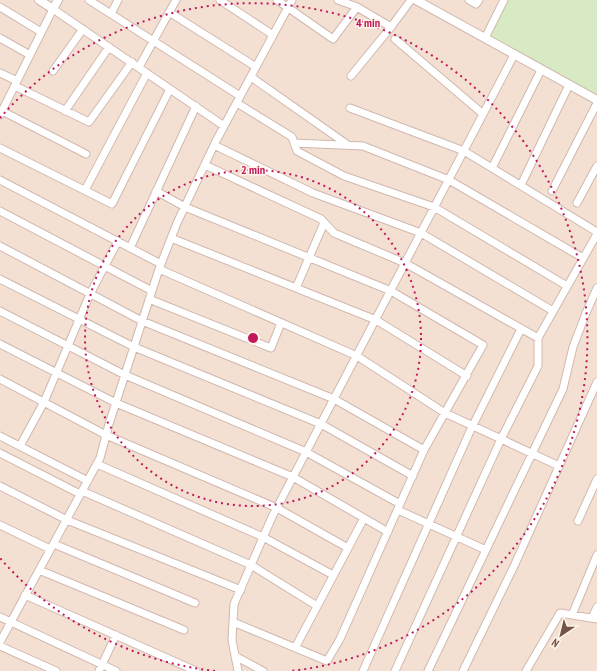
<svg xmlns="http://www.w3.org/2000/svg" width="597" height="671" viewBox="0 0 597 671" font-family="'PT Sans Narrow',sans-serif">
<style>
.residential{fill:#f4e0d2}
.green{fill:#d8eac3}
.lines{fill:none;stroke-linecap:round;stroke-linejoin:round}
.minor-casing{stroke:#d0b8ae;stroke-width:9}
.tertiary-casing{stroke:#d0b8ae;stroke-width:10}
.minor{stroke:#fff;stroke-width:7}
.tertiary{stroke:#fff;stroke-width:8}
.ring{fill:none;stroke:#c2185b;stroke-width:2;stroke-dasharray:2 4}
.centre{fill:#c2185b;stroke:#fff4ea;stroke-width:2}
.ring-label{font-size:12px;text-anchor:middle;font-weight:bold;fill:#c2185b;stroke:#fff4ea;stroke-width:3;stroke-linejoin:round;paint-order:stroke}
</style>
<rect width="100%" height="100%" fill="#fcf0e4"/>
<path class="residential" d="M0 0H597V671H0Z"/>
<path class="green" d="M508 0H597V100L486 39Z"/>
<g class="lines">
<defs>
<path id="minor" d="M89 0 240 96
M220 0 273 35
M277 0 333 39 357 7
M338 0 357 7 391 27 411 0
M469 0 476 4 479 0
M0 7 41 32
M169 12 256 67
M111 14 118 0
M0 38 30 55
M485 38 504 0
M395 39 483 114
M139 67 176 0
M53 71 83 29
M0 73 17 81
M351 76 391 27
M251 77 348 145
M15 86 89 122 132 62
M237 103 292 137 297 151 344 176 434 207 567 286
M350 108 464 151 597 232
M2 111 86 154
M65 111 109 47
M0 115 53 9 224 126
M294 143 363 146 449 180 583 258
M214 145 313 193 421 233 553 311
M0 148 112 204 170 89
M205 165 321 219 334 233 405 263 538 338
M492 168 541 70
M0 180 161 264
M521 185 569 85
M85 190 147 73
M156 191 185 207 391 291 483 345 424 450 340 639 327 661 233 622
M552 191 597 103
M577 203 597 166
M0 211 152 291
M171 238 376 320 467 376
M0 246 142 321 334 399 424 450
M130 248 196 106
M159 269 357 356 445 413 559 466
M0 279 134 347 321 424 413 476
M296 288 324 223
M149 299 271 348 281 323
M0 311 125 375 306 452 400 504
M0 344 116 403 293 477 388 532
M0 379 106 435 277 508 348 548
M0 436 88 481
M20 446 44 402 90 294 118 241
M0 453 80 494
M97 464 263 537 333 575
M0 486 67 520 241 590
M82 491 251 565 317 606
M398 510 486 550
M578 521 597 479
M0 525 50 549
M54 544 195 603
M39 570 184 630
M25 595 196 671
M572 615 597 555
M0 617 116 671
M592 618 597 607
M0 642 100 458 109 424 159 269 177 223 216 141 292 0
M0 646 56 671
M295 648 364 518
M235 656 263 671
M99 671 116 635
M238 671 232 640 234 604 272 517 514 55
M363 671 471 429 521 329
M395 671 501 439 538 366V338L597 234
M428 671 563 389 573 347 586 313 597 288
M463 671 515 564 597 382
M526 671 560 613 597 619"/>
<path id="tertiary" d="M39 0 53 9 58 0
M416 0 597 100"/>
</defs>
<use href="#minor" class="minor-casing"/>
<use href="#tertiary" class="tertiary-casing"/>
<use href="#minor" class="minor"/>
<use href="#tertiary" class="tertiary"/>
</g>
<g class="ring">
<circle cx="253" cy="338" r="168"/>
<path d="M215 671A335 335 0 0 1 0 558M0 118A335 335 0 1 1 291 671"/>
</g>
<circle cx="253" cy="338" r="6" class="centre"/>
<g class="ring-label">
<text x="368" y="27">4 min</text>
<text x="253" y="174">2 min</text>
</g>
<g transform="translate(561 635) rotate(215)" stroke="#fff4ea" stroke-width="3" paint-order="stroke">
<path d="M0-3L7 15L0 10L-7 15Z" fill="#75534a"/>
<text y="-6" font-size="11" font-weight="bold" text-anchor="middle" fill="#75534a">N</text>
</g>
</svg>
